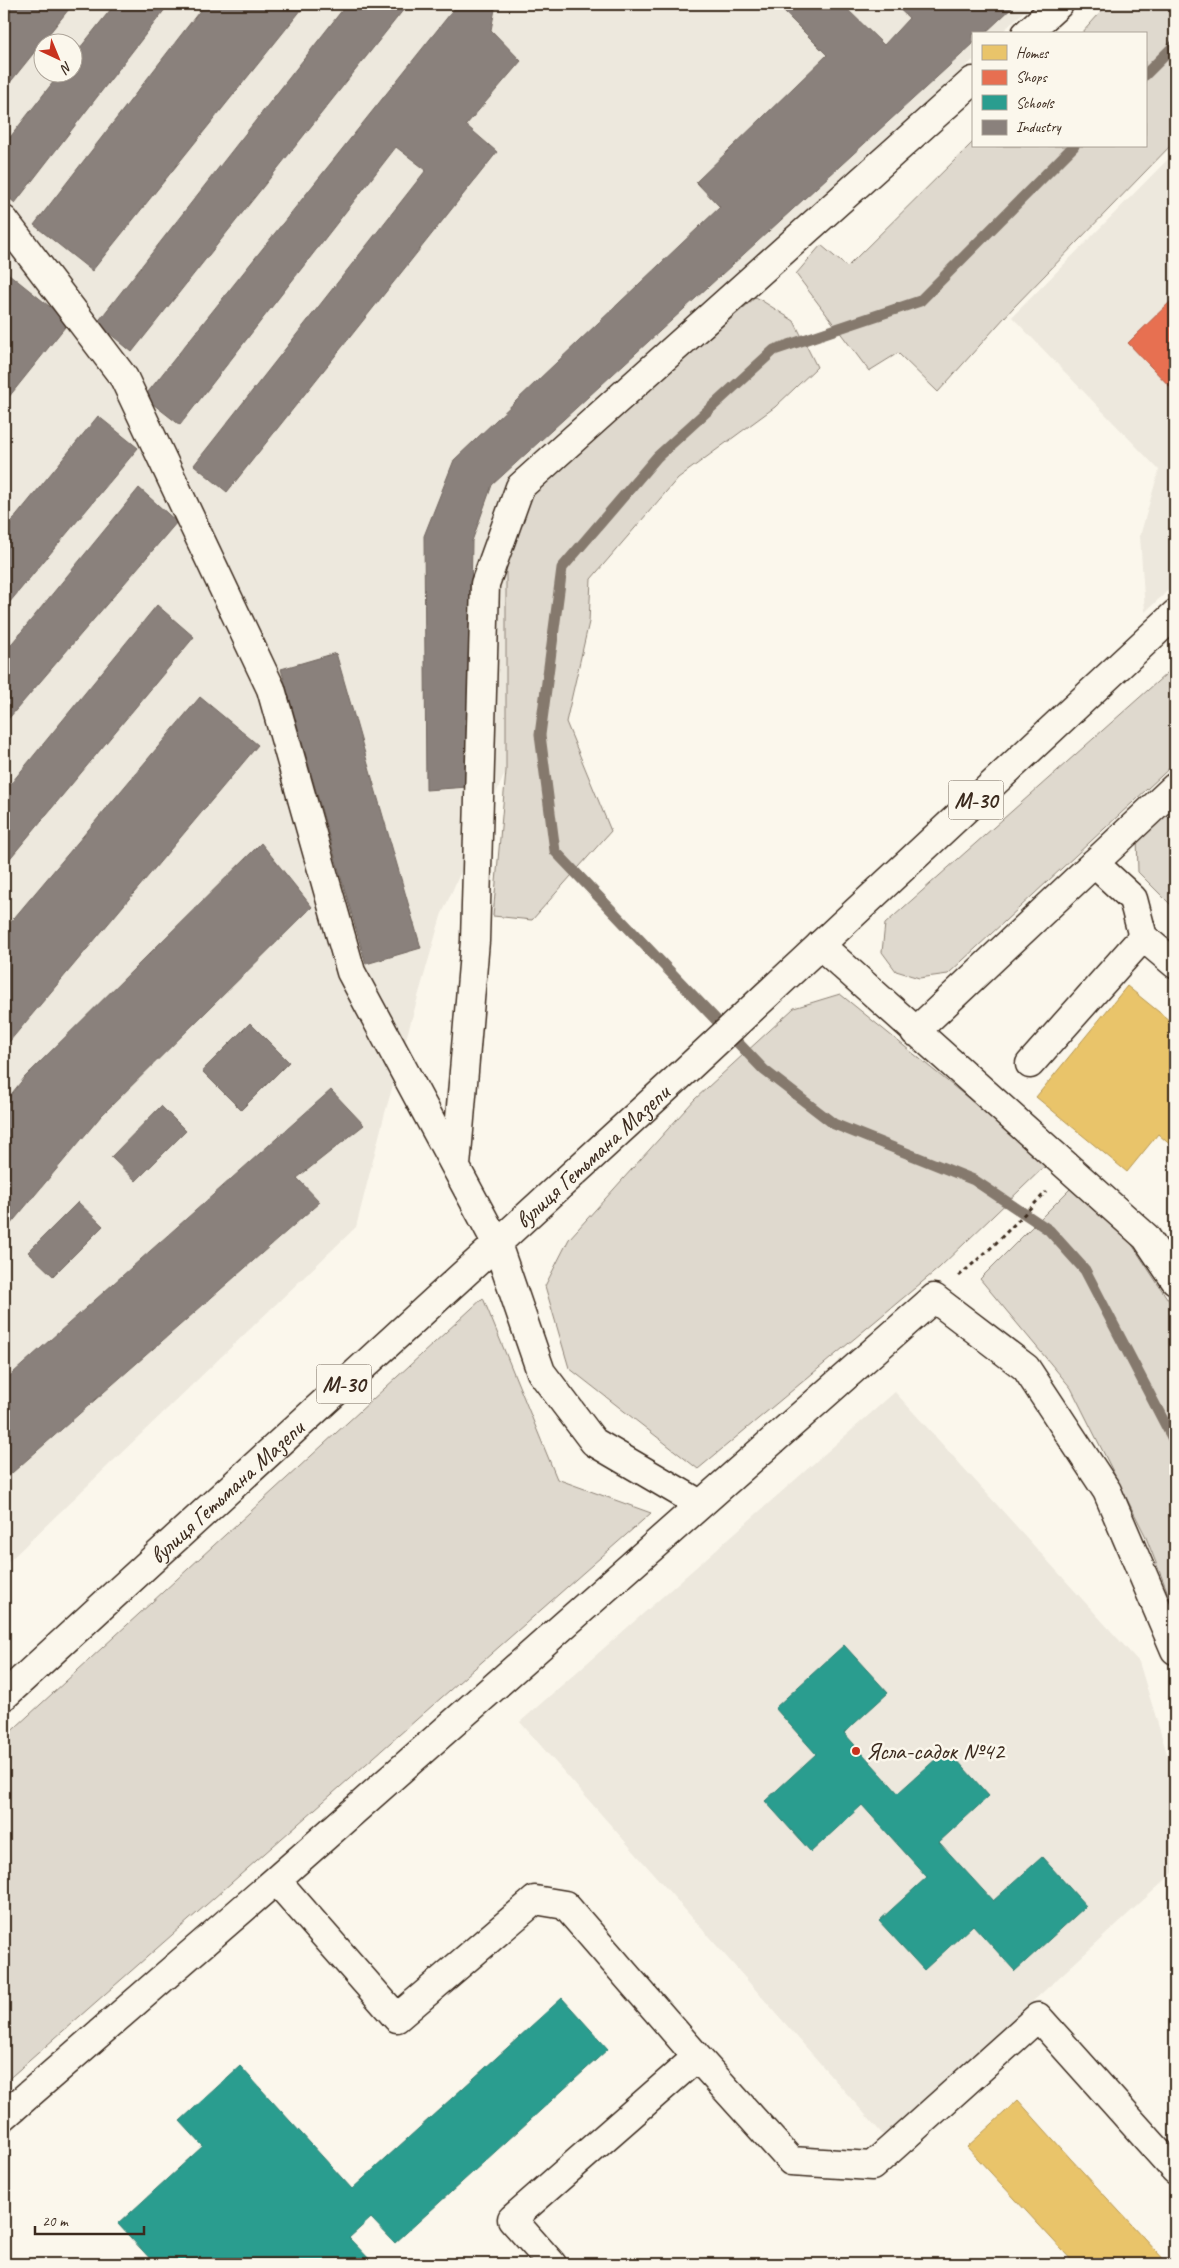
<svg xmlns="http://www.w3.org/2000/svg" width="1179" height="2268" viewBox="0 0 1179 2268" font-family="Caveat,sans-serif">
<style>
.built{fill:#ede8dd;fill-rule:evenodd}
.green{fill:#dfd9ce;stroke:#8d8276}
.homes{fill:#e9c46a;stroke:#b59653}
.shops{fill:#e76f51;stroke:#b35a42}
.schools{fill:#2a9d8f;stroke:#2f7a6d}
.industry{fill:#8a817c;stroke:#726760}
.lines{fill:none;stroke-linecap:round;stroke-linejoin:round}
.stream{stroke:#85796d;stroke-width:11}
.minor-casing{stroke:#3b2a1e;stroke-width:31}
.highway-casing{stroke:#3b2a1e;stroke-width:31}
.path{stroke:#3b2a1e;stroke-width:3;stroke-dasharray:4 4;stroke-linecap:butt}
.minor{stroke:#fbf7ec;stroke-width:28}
.highway{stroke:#fbf7ec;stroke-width:28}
.poi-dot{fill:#c8321e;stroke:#fbf7ec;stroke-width:2}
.labels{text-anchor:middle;stroke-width:5;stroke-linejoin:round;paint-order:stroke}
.shield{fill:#fbf7ec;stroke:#75685c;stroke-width:1}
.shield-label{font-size:22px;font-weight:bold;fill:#3b2a1e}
.street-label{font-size:24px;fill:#3b2a1e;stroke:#fbf7ec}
.poi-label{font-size:24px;fill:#3b2a1e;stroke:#fbf7ec;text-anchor:start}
</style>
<rect width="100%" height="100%" fill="#fbf7ec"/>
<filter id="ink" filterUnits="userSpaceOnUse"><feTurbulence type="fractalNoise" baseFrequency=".02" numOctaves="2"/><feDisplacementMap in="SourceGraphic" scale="10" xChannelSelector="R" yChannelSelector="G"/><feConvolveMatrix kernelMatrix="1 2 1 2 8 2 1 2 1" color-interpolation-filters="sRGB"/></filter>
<g filter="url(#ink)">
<path class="built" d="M4 4H1032L1000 34H973V60L605 393 506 490V771L441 916 385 1113 356 1227 4 1566ZM42 42H72V72H42Z
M1175 152V584L1145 612 1140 536 1159 470 1012 317Z
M895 1392 1139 1662 1175 1780V1871L885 2137 520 1722Z"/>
<path class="green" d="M1108 4H1175V141L1013 308 938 392 898 353 869 371 796 274 821 245 847 267 973 142V146H1145V34H1081Z
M756 297 794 321 817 367 775 407 678 478 591 579 589 622 566 722 611 831 532 920 493 916 506 771V557L535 489Z
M1175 666V763L948 974 919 978 896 971 882 952 885 924Z
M1175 802V909L1138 872 1137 836Z
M840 994 1048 1163 939 1268 698 1469 569 1368 545 1286 569 1239 695 1099 794 1008Z
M1071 1188 1131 1243 1175 1310V1611L1145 1535 1071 1388 980 1279Z
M483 1298 557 1479 651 1513 4 2083V1738Z"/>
<path class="homes" d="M1127 986 1175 1025V1149L1158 1134 1127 1172 1036 1097Z
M1018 2100 1070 2158 1168 2264H1075L967 2147Z"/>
<path class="shops" d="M1175 297V392L1128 343Z"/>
<path class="schools" d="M844 1645 888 1693 844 1733 898 1793 947 1749 989 1796 939 1842 993 1901 1042 1857 1086 1906 1015 1971 973 1925 924 1970 879 1921 927 1877 862 1805 811 1852 765 1801 816 1754 775 1708Z
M562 1998 608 2049 395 2243 371 2218 349 2238 374 2264H155L118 2224 203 2146 180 2121 240 2066 352 2189Z"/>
<path class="industry" d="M15 4H73L4 90V18Z
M115 4H169L15 203 4 194V145L61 72H72V58Z
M205 4H306L92 271 34 225Z
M347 4H408L132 352 97 323Z
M458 4H496L491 30 521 61 466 125 497 152 227 492 194 465 426 170 396 147 180 425 144 397Z
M776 4H842L884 45 909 18 894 4H1016L984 34H973V44L492 485 472 541 468 787 426 790 424 536 454 460 720 207 696 182 827 55Z
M4 270 69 322 4 403Z
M98 416 138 448 4 609V531Z
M139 488 177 522 4 724V653Z
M157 605 194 637 7 862 4 860V792Z
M336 653 421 948 366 964 281 669Z
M200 697 258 745 4 1048V930Z
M261 843 312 907 101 1116 4 1232V1103L25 1077Z
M250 1023 289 1062 241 1110 202 1071Z
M331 1090 364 1125 297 1178 320 1202 4 1480V1381Z
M161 1106 186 1131 136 1181 111 1157Z
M78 1202 103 1226 53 1276 28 1252Z"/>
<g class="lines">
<path class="stream" d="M1145 75 1175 45
M1074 146 920 301 774 350 657 457 562 568 540 735 555 851 764 1070 834 1124 974 1180 1049 1230 1085 1270 1175 1443"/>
<defs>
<path id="minor" d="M1026 34 1059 4
M4 220 124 378 271 689 351 972 497 1244 541 1372 594 1442 700 1504
M1094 863 1133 899 1143 937 1175 964
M820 945 1146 1237 1175 1280
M915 1032 1175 787
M1030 1064 1143 937
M456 1166 475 941 485 584 520 487 973 81
M276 1880 397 2018 535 1900 565 1905 697 2057
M4 2116 276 1880 934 1298 1026 1368 1107 1491 1175 1650
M552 2264 512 2219 697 2057 791 2161 872 2166 1038 2017 1175 2170"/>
<g id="highway">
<path id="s1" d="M4 1696 684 1072 1175 614"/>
</g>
</defs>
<use href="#minor" class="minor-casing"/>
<use href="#highway" class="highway-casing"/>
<path class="path" d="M959 1276 993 1246 1046 1192"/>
<use href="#minor" class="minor"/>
<use href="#highway" class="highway"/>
</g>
</g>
<circle class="poi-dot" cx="856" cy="1751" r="5"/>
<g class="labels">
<g class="shield">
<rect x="948.5" y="780.5" width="55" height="39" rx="4"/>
<rect x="316.5" y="1364.5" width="55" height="39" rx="4"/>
</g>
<g class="shield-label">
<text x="976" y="808">М-30</text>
<text x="344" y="1392">М-30</text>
</g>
<g class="street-label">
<text dy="8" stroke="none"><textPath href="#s1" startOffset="798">вулиця Гетьмана Мазепи</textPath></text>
<text dy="8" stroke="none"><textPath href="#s1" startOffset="302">вулиця Гетьмана Мазепи</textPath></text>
</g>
<g class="poi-label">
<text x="866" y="1759">Ясла-садок №42</text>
</g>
</g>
<rect width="1179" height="2268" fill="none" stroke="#fbf7ec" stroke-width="20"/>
<rect x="10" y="10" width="1159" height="2248" fill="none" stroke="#3b2a1e" stroke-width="2" filter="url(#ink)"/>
<rect x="972" y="32" width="175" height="115" fill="#fbf7ec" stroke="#aea59a"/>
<rect x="982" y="45" width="25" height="15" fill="#e9c46a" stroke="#aea59a"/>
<text x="1016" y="58" font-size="15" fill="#3b2a1e">Homes</text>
<rect x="982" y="70" width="25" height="15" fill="#e76f51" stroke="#aea59a"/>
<text x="1016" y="82" font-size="15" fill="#3b2a1e">Shops</text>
<rect x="982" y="95" width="25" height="15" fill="#2a9d8f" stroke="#aea59a"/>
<text x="1016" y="108" font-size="15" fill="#3b2a1e">Schools</text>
<rect x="982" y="120" width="25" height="15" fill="#8a817c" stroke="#aea59a"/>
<text x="1016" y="132" font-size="15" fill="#3b2a1e">Industry</text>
<g transform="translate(58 58) rotate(136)"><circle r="24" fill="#fbf7ec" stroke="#aea59a"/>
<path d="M0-4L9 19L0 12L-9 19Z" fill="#c8321e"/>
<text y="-8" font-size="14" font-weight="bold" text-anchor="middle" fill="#3b2a1e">N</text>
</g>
<path d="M35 2226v8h109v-8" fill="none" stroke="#3b2a1e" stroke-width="2.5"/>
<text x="42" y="2226" font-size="15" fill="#3b2a1e" stroke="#fbf7ec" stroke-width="4" paint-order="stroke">20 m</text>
</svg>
